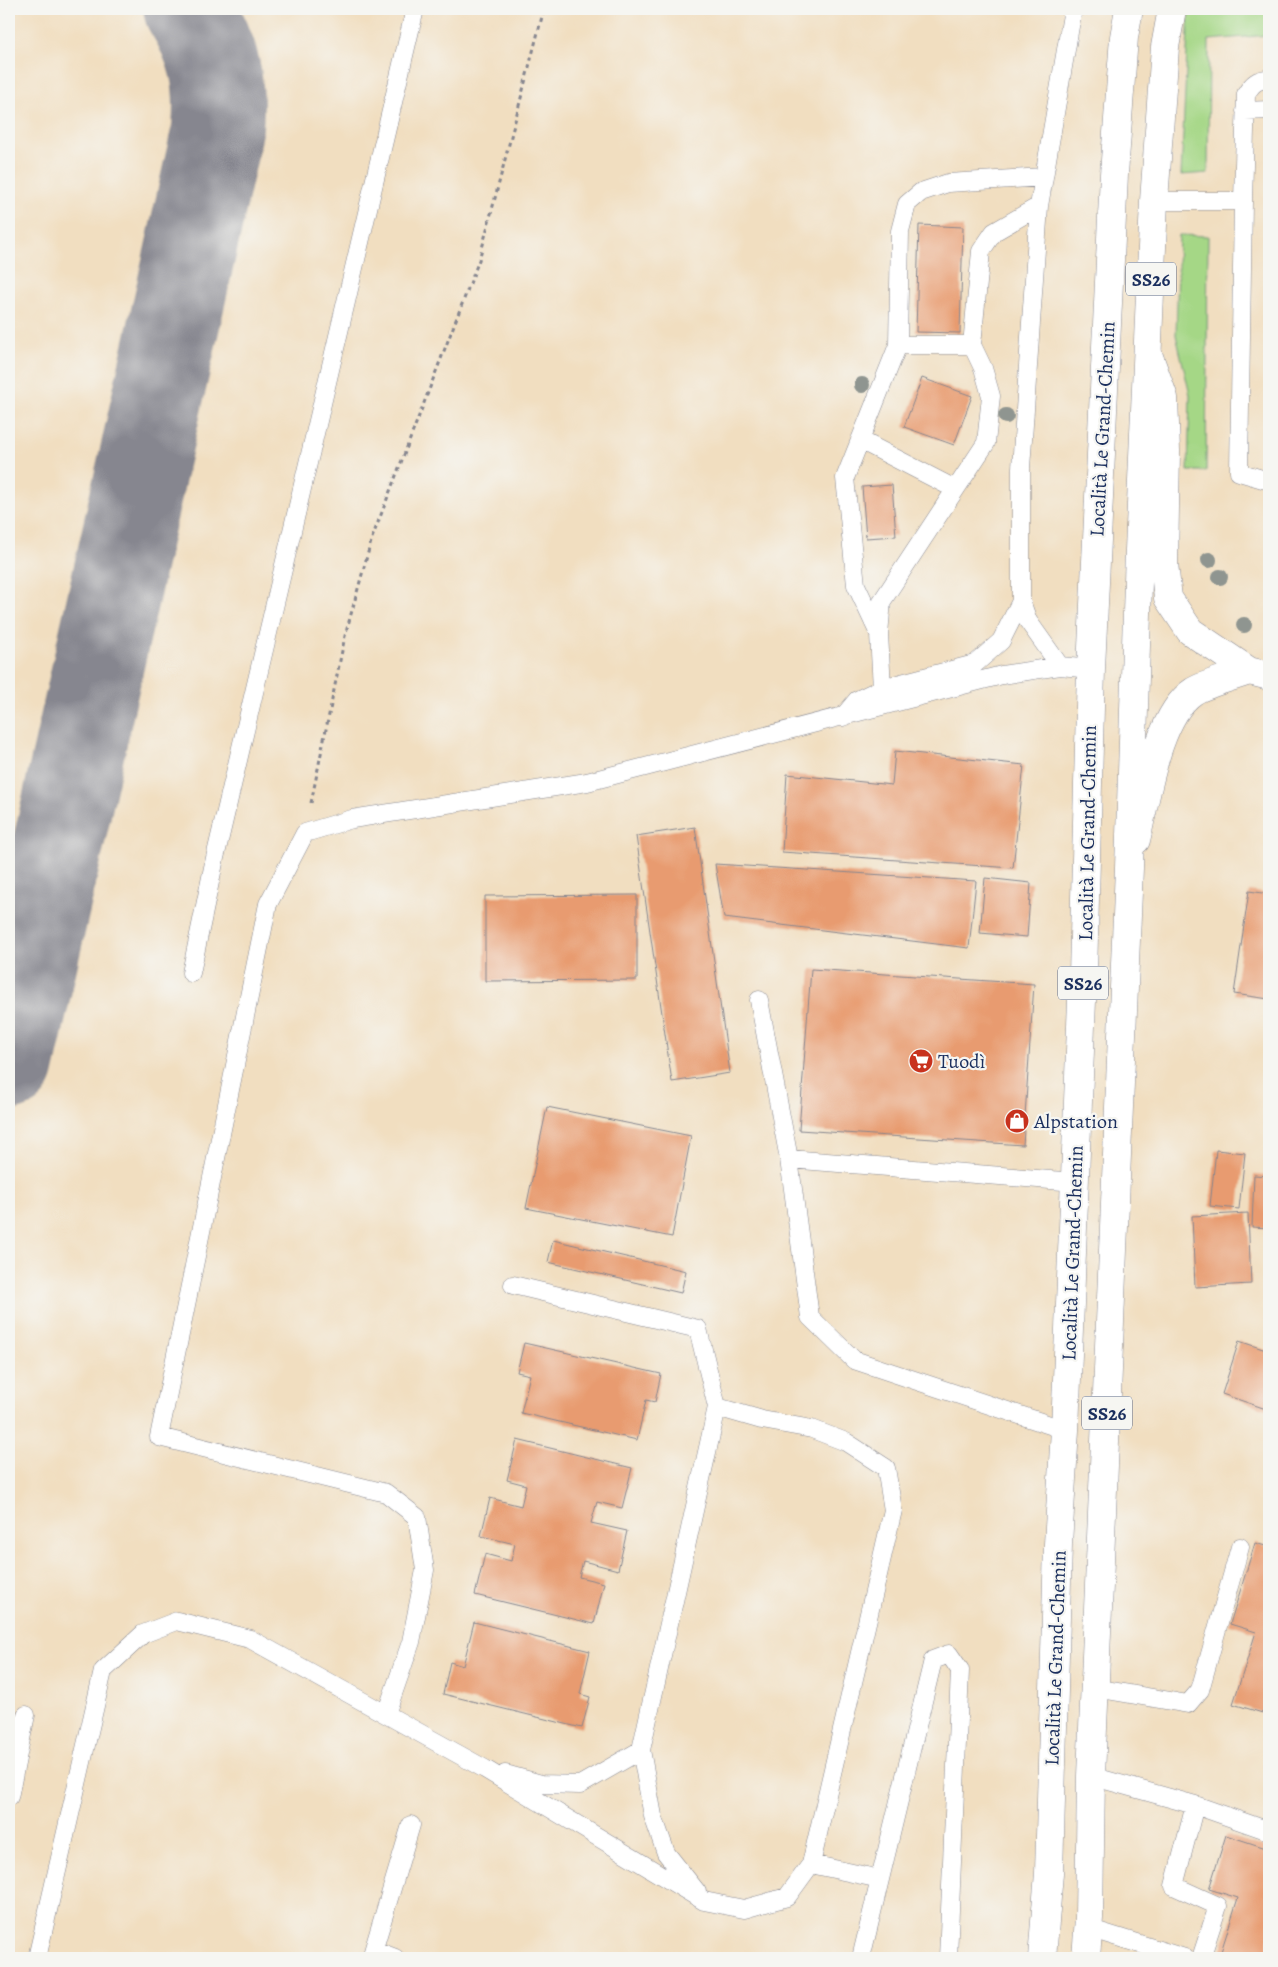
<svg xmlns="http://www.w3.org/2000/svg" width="1278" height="1967" viewBox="0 0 1278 1967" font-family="Alegreya,serif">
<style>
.green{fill:#a5d786;stroke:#608372}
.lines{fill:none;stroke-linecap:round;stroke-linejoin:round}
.taxiway{stroke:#86868f;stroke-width:91}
.building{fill:#e89b6f}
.service-casing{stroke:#86868f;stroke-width:19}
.minor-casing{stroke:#86868f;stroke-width:29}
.primary-casing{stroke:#86868f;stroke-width:29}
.path{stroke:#86868f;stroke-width:3;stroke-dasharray:4 4;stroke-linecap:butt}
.service{stroke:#fff;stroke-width:18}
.minor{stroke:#fff;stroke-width:28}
.primary{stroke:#fff;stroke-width:28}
.tree{fill:#8f9590}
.labels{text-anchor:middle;stroke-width:4.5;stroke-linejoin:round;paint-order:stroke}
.shield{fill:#f6f6f2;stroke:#5d6b8a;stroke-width:1}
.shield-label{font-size:19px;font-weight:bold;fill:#1b2f5e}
.street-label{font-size:20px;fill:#1b2f5e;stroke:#f6f6f2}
.poi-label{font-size:20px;fill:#1b2f5e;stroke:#f6f6f2;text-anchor:start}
</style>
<rect width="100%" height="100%" fill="#f6f6f2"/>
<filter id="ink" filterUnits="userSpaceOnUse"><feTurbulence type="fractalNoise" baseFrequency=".02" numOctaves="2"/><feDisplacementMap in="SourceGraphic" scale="10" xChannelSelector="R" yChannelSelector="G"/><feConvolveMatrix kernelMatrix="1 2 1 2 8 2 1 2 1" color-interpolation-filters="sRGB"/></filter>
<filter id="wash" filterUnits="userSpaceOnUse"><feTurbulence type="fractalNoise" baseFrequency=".0096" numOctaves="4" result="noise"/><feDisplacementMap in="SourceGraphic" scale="20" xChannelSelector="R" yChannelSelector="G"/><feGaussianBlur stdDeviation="1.12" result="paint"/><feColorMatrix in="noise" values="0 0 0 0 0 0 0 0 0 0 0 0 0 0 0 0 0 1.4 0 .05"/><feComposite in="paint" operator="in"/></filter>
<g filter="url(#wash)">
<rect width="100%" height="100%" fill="#f1dec0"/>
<path class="green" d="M1189 9H1269V35L1209 40 1208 173 1181 175Z
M1179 235 1208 236 1206 471H1188L1190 395 1176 335Z"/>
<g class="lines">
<path class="taxiway" d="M9 1065 217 132C222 84 215 50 189 9"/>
</g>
<g id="blocks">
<path class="building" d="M919 225 963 227 960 333 916 332Z
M922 378 972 396 954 445 904 427Z
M892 485 896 536 866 538 862 487Z
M895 751 1024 765 1013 868 782 852 787 774 892 785Z
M695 827 730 1073 672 1082 636 836Z
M715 864 976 881 969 948 724 918Z
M985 878 1031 883 1027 937 980 933Z
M1249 891 1269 894V999L1234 994Z
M637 895V980L485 981V896Z
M811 969 1034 984 1023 1145 799 1130Z
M547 1107 691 1136 672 1237 526 1208Z
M1216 1150 1245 1153 1239 1209 1210 1206Z
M1254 1175 1269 1176V1228L1252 1227Z
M1248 1213 1251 1284 1195 1287 1192 1216Z
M553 1240 686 1271 681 1293 548 1262Z
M1239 1341 1269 1351V1410L1222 1394Z
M524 1343 661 1374 655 1402 646 1400 637 1440 521 1413 530 1375 517 1372Z
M517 1440 632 1468 622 1508 597 1502 591 1523 627 1531 618 1570 583 1561 579 1577 604 1583 594 1624 475 1595 485 1554 511 1561 515 1544 481 1536 490 1498 521 1506 526 1485 507 1480Z
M1255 1543 1269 1547V1715L1233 1704 1256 1632 1230 1624Z
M474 1622 590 1651 580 1694 590 1697 582 1728 443 1694 450 1662 463 1666Z
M1226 1835 1269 1849V1958H1219L1238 1898 1209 1889Z"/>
</g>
</g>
<g filter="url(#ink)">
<use href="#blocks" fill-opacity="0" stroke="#86868f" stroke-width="1"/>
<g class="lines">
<defs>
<path id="service" d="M1245 111 1269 110
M1154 201H1243L1239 472 1269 481
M1243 201 1246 94C1252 84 1257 79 1269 79
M898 345H972
M860 440 955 489
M879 634 856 585 845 478 898 345 900 231 907 204 921 192 948 183 1044 177
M1060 666 1028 621 1021 601V468L1039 206 1073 9
M882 688 879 634 882 601 986 443 991 396 983 368 972 345 981 251 994 232 1039 206
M843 717 857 700 882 688 975 664 1001 641 1021 601
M191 973 215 858 415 9
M759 1000 789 1159 1075 1182
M789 1159 810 1317 854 1360 1065 1430
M1095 1688 1188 1704 1200 1690 1240 1547
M386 1714 411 1642 425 1570 417 1517 386 1493 159 1437 268 904 305 833 352 819 587 782 1002 675 1060 666 1091 669
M505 1774 541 1784 580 1785 641 1750
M1091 1776 1195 1805 1269 1831
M9 1797 26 1715
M1195 1805 1174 1886 1218 1906 1201 1958
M811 1864 880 1879
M697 1892 666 1853 653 1816 641 1750 717 1407
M1088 1928 1185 1958
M374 1950 395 1958
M37 1958 103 1671 143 1634 177 1621 250 1639 485 1769 704 1901 744 1909 787 1897 811 1864 893 1510 886 1468 846 1442 812 1429 762 1420 717 1407 698 1329 513 1285
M371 1958 411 1825
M861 1958 933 1660 949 1654 960 1670 948 1958"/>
<path id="minor" d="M1148 354 1164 398 1166 451 1164 564 1168 598 1190 631 1249 671 1269 676
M1136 840C1146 799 1157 715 1194 691 1208 683 1233 677 1249 671"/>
<path id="primary" d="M1042 1958 1049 1873 1058 1544 1065 1430 1083 975 1091 669 1114 174 1124 37 1129 9
M1086 1958 1089 1918 1091 1776 1129 868 1139 550 1154 201 1165 47 1172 9"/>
</defs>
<use href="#service" class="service-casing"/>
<use href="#minor" class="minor-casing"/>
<use href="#primary" class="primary-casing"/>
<path class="path" d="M311 803 345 636 372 538 479 260 544 9"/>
<use href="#service" class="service"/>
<use href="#minor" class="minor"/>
<use href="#primary" class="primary"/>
</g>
<g class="tree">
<circle cx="862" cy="385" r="8"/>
<circle cx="1006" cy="416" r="8"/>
<circle cx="1209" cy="560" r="8"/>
<circle cx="1220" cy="577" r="8"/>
<circle cx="1244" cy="625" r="8"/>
</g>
</g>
<defs>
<symbol id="supermarket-disc" viewBox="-11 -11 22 22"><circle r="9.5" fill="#c8321e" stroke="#f6f6f2"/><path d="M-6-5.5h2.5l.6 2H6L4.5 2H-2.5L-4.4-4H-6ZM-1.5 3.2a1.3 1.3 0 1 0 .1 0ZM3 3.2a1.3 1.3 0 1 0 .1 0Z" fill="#fff"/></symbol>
<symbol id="shop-disc" viewBox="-11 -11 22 22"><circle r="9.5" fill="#c8321e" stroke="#f6f6f2"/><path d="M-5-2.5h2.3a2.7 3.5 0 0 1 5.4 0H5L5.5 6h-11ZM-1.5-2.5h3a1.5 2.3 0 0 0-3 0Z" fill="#fff"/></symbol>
</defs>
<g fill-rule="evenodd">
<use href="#supermarket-disc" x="907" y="1047" width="28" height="28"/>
<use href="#shop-disc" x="1003" y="1107" width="28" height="28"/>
</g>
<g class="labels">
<g class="shield">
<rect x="1126" y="262.5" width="50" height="33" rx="4"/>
<rect x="1058" y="966.5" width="50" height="33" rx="4"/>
<rect x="1082" y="1396.5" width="50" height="33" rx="4"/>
</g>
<g class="shield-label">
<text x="1151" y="286">SS26</text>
<text x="1083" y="990">SS26</text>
<text x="1107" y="1420">SS26</text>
</g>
<g class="street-label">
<text transform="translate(1102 429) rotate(-87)" y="7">Località Le Grand-Chemin</text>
<text transform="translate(1087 833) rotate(-89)" y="7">Località Le Grand-Chemin</text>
<text transform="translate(1072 1253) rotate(-88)" y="7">Località Le Grand-Chemin</text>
<text transform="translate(1055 1658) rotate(-88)" y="7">Località Le Grand-Chemin</text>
</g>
<g class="poi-label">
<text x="938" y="1068">Tuodì</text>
<text x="1034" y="1128">Alpstation</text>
</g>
</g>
<rect width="1278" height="1967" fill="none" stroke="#f6f6f2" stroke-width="30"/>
</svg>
